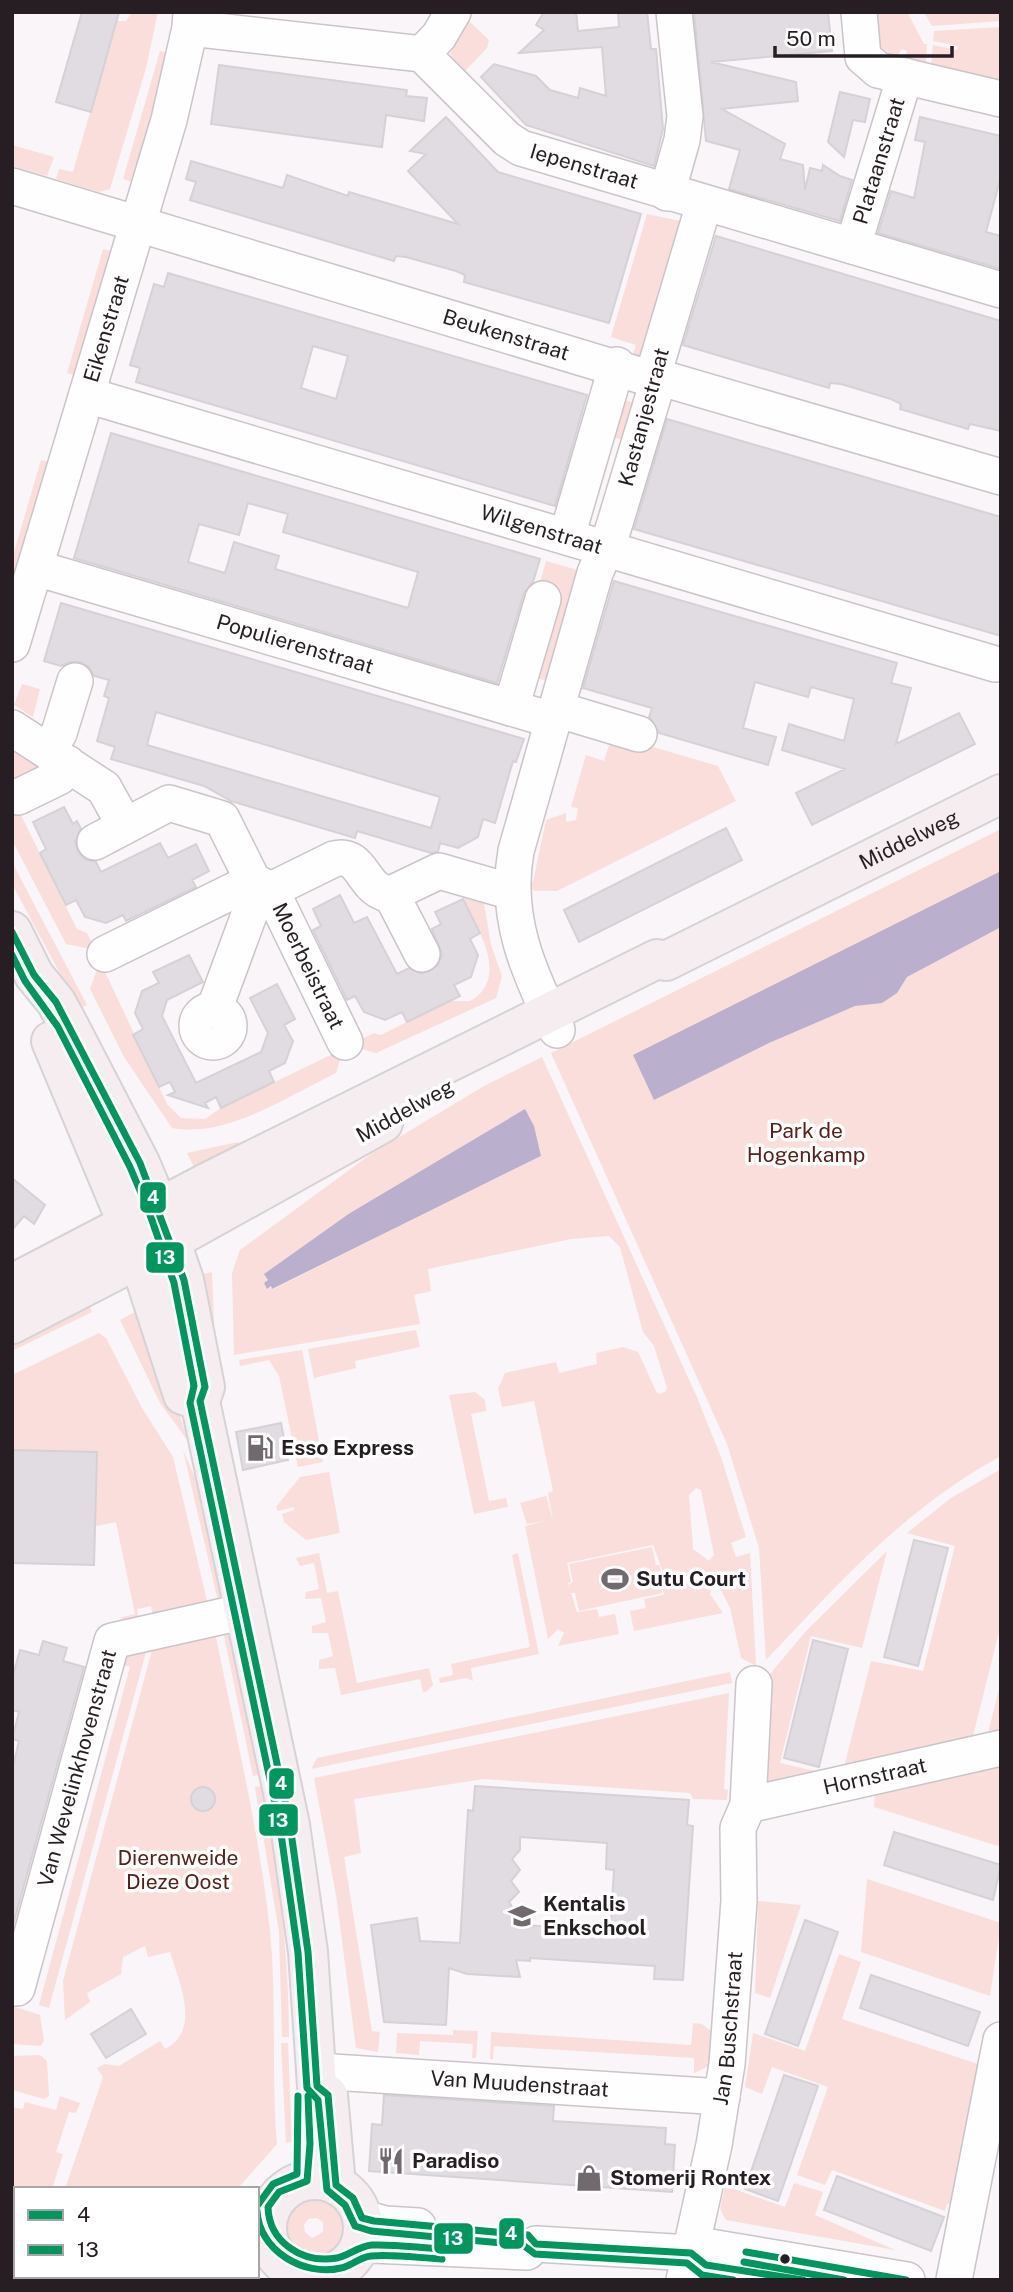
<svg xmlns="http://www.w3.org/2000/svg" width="1013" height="2292" viewBox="0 0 1013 2292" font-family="'Public Sans',sans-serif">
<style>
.green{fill:#f9dedb;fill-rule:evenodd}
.water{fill:#bab0cd}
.building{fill:#e1dce1;stroke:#d6d1d6;stroke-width:2;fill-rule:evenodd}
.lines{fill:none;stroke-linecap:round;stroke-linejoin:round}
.minor-casing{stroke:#cbc4c8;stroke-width:38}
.major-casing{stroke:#d6d2d5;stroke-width:42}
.minor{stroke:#fefefe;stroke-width:35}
.major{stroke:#f6edf0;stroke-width:38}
.bus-1-casing{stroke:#fff;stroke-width:12}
.bus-2-casing{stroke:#fff;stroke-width:12}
.bus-1{stroke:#00965e;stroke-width:7}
.bus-2{stroke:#00965e;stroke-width:7}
.bus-dot{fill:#271e23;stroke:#fff;stroke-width:2.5}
.labels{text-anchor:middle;stroke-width:7;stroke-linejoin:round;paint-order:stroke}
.street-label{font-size:21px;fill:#271e23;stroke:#fff}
.park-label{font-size:21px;fill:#5a201a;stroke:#fff}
.poi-label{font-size:21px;font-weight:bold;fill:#271e23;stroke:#fff;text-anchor:start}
.line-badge{stroke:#fff;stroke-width:2.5}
.badge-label{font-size:19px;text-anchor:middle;font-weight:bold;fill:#fff}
</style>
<rect width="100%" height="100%" fill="#faf5f8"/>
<path class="green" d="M132 12H158L146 68 110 189 99 192 56 179 59 169 73 172 116 21H126Z
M874 12H907L924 44H927L926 63 906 58 907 51 901 49 898 56C873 50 876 35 874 12Z
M924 12H1001V21L932 26Z
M469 21 489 40 487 48 465 71 450 54Z
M1001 27V81L931 64 933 45 957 50 958 46 933 41 934 31Z
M160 51 172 54 135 183 123 179Z
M12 145 54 157 47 176 12 166Z
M647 214 691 223 652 356 631 360 636 345 611 337Z
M103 249 115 252 78 376 67 373Z
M615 397 644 406 633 443 603 434Z
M41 460 53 463 12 586V559Z
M546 561 581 571 550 701 525 695 541 698 547 681 533 677 536 597Z
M22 684 40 689 33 717 14 705Z
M612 735 718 766 736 801 557 891H535L529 888V882H533L546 820 566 813V822L576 820 578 808 571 807 586 755 604 761Z
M12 747 48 770 12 788Z
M12 797 77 929 87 933 95 950 66 944 12 840Z
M1001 829V1456C902 1511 842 1580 766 1660L759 1548 727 1444 551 1053Z
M12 862 87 1005 79 1009 12 884Z
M462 898 484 903 491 945 502 976 496 998 376 1053 354 1047 352 1044 374 1033 381 1035 448 1001H470C511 978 477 927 462 898Z
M100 961 167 1104 181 1118 205 1119 221 1108 343 1049 336 1073C288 1096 227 1138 172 1128L124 1057 90 989Z
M542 1057 696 1395 721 1457 746 1537 731 1543 736 1557 750 1553 756 1666 741 1658 730 1608 718 1584 712 1585 710 1594 723 1613 634 1631 630 1611 646 1608 644 1599 664 1595 660 1576 664 1575 653 1545 567 1563 571 1582 568 1583 577 1612 597 1609 599 1617 615 1614 619 1634 558 1646 564 1633 558 1629 548 1639 525 1526 545 1521 527 1524 520 1503 546 1496 553 1521 548 1493 553 1491 534 1401 502 1407 498 1389 505 1373 556 1362 559 1373 597 1364 596 1353 623 1347 638 1352 656 1391 659 1394 665 1392 667 1388 654 1346 643 1332 620 1247 609 1236 571 1239 428 1269 431 1291 414 1295 420 1324 234 1355 232 1273 240 1250 371 1154 484 1086ZM525 1110 541 1156 273 1289 264 1283 350 1213ZM696 1488 701 1490 714 1555 709 1561 693 1549 689 1495Z
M238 1142 240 1147 195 1169 187 1153Z
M212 1272 214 1325H210L200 1275Z
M88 1303 92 1312 12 1351V1341Z
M144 1307 147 1312 188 1441 160 1403 120 1320Z
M416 1330 420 1347 355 1361 356 1368 314 1378 308 1349Z
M99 1333 106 1338 142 1408 173 1457 208 1605 153 1616 151 1606 137 1609 139 1622 119 1618 135 1614 116 1522 47 1536 12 1448V1375Z
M302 1350 323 1462 298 1467 279 1376 269 1360 240 1366 239 1360Z
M475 1392 485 1400 486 1411 471 1414 489 1501 506 1498 508 1507 474 1514 449 1395Z
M183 1450 200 1489 223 1593 218 1601Z
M1001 1469V1624L971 1744 843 1771 871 1661 923 1671 955 1546 907 1533 951 1498Z
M329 1472 340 1533 306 1540 284 1522 282 1514 294 1510V1507L278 1511 276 1507 300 1477Z
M652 1547 656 1565H660L662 1593 579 1611 575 1593H571L569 1584 573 1582 569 1564Z
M887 1551 862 1648 811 1636 780 1763 829 1774 765 1789 770 1674 806 1631Z
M319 1553 327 1593 338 1591 357 1683 429 1668 433 1685 426 1692H423L420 1679 341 1695 335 1668 319 1669V1660L333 1656 328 1633H312V1626L326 1622 321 1598 305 1599 306 1592 319 1589 314 1563 300 1566 296 1558Z
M518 1553 539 1654 471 1668 473 1681 466 1678 440 1683 439 1678 453 1675 451 1664 530 1647 512 1555Z
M214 1627C234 1728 259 1829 270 1931 277 2002 271 2073 277 2144L238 2188 65 2189 103 2077 97 2068 105 2064 119 2066 160 2041 165 2049C202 2030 179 1982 170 1952L148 1957 145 1946 123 1957 121 1974 87 1993 90 2002 65 2020 63 1981 155 1639Z
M223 1631 232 1638 259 1775 253 1776Z
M149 1641 49 2008 39 2005 130 1667 118 1664 120 1657Z
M730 1672 732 1683 311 1769 317 1758Z
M1001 1681V1737L986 1741Z
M729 1693 724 1789 728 1790 727 1800 693 1799 690 1793 484 1779 354 1799 361 1853 344 1857 372 2031 380 2032 378 2052 356 2048 336 1895 314 1778Z
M1001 1764V1847L874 1807 875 1791Z
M262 1786C278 1870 289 1951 289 2037H282L279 1932 255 1787Z
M867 1879 1001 1923 990 1996 861 1952Z
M758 1901 801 1905 770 1998 755 1993Z
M839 1954 861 1962 842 2019 978 2064 950 2204H947L945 2211 832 2170 825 2185 797 2175 828 2087 772 2067 762 2094 745 2087 753 2033 805 2051Z
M12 2006 40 2015 44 2040 41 2046 12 2044Z
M693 2023 702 2024 714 2033 709 2066 694 2073V2058L494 2046 493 2059H490L491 2032 691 2045Z
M453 2030 478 2031 476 2058H472L473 2044 420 2041 419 2055 396 2053 397 2033 453 2035Z
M281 2043H288L292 2142 286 2143Z
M40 2055 47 2061 49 2096 44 2099 12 2090V2056Z
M60 2096 80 2103 76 2113 69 2112 56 2152 63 2154 52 2189H16V2215H12V2107L23 2109 25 2102 56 2110Z
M794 2183 823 2192 815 2215 895 2250 726 2220 720 2209 725 2186 785 2207Z
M312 2198 334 2206C352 2225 344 2250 319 2258 279 2259 271 2204 312 2198ZM317 2218 323 2222V2232L312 2238 305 2232 304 2225 308 2219Z
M165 2276H257L262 2280H166Z"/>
<path class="water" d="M1001 871V927L907 977 897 993 882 1003 855 1006 769 1043 654 1100 633 1055Z
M525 1109 534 1126 541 1156 272 1289 271 1286 267 1289 264 1283 268 1280 264 1274 350 1213Z"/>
<path class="building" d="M82 12H119L91 112 56 102Z
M544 12H576L578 31 619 27 618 12H647L651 49H656L663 129 654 166 526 125 481 77 494 64 536 76 550 90 578 98 580 88 606 96 602 47 519 53 544 30 536 25Z
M694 12H828L832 51 711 62 796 82 798 101 722 109 785 144 780 159 803 165 805 190 810 168 822 171 823 165 840 176 852 180 840 221 729 189 740 150 706 141Z
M219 65 407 90 406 96 427 98 424 121 386 115 382 147 211 124Z
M840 92 870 99 865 122 853 120 844 157 828 142Z
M446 117 498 172 641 214 609 323 464 282 465 275 456 271 406 257 396 256 394 261 190 200 196 182 186 179 191 161 283 188 287 175 348 196 349 192 458 224 408 171 426 154 410 151Z
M920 117 1001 136V176L986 232 1001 236V269L878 233 891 191 914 198 925 142 915 140Z
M716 236 1001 321V431L970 424 968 429 900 409 901 404 891 399 841 384 830 383 829 388 683 345Z
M168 273 587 395 555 506 136 382 140 368 130 365 154 284 164 287ZM313 346 348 356 336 399 301 388Z
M667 419 1001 517V636L634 529Z
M111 433 540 559 533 582 524 593 497 683 74 558ZM248 503 288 514 283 532 418 572 408 608 275 569 279 556 234 542 225 573 188 562 199 524 239 535Z
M614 581 897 663 891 683 911 688 896 744 959 713 975 744 812 825 796 793 845 769 782 750 789 724 844 741 854 699 811 687 808 697 755 682 743 728 776 737 768 765 659 733 649 717 652 708 583 688Z
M61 603 524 739 516 762 513 761 495 823 483 819 478 837 458 848 440 843 438 852 431 853 357 831 355 838 231 801 204 786 111 759 115 747 97 741 109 698 104 696 109 680 94 676 89 667 80 662H70L61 666 44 661ZM156 712 440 797 431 828 147 745Z
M64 807 73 824 77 821 81 829 75 841 78 852 85 859 96 862 101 872 160 843 168 858 196 844 209 871 192 880 196 887 126 921 123 915 106 923 85 917 76 900 66 905 40 853 46 849 33 822Z
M726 828 742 860 579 942 564 910Z
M340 895 354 923 367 917 397 974 409 968 422 974 438 965 442 954 432 929 441 924 435 912 463 899 480 933 470 939 478 955 471 977 454 985 460 996 407 1022 402 1012 385 1020 364 1012 355 996 347 1000 313 930 321 926 313 909Z
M189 955 203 982 167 1000 162 1016 196 1083 261 1052 268 1033 250 998 277 984 295 1019 284 1025 293 1041 285 1063 269 1071 274 1082 221 1108 216 1097 205 1103 208 1108 168 1095 175 1092 170 1082 159 1087 133 1035 143 1029 135 1013 142 991 159 983 153 972Z
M12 1178 45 1205 34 1224 24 1216 12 1230Z
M281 1423 288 1460 243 1470 236 1432Z
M12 1450 97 1452 94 1565 12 1563Z
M914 1540 948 1548 918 1666 884 1657Z
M813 1640 848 1649 819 1767 784 1758Z
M43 1641 67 1648 63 1661 84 1667 12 1929V1770L19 1741 12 1739 19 1712 12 1710V1679L20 1650 39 1655Z
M475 1786 689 1800 687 1825 693 1826 683 1980 654 1979 655 1966 530 1958V1961L516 1960 520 1977 467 1974 449 1968 446 2025 384 2022 371 1925 417 1918 420 1941 460 1943 468 1810 473 1811ZM520 1837 607 1843 606 1869 614 1870 611 1919 602 1918 601 1930 524 1925 509 1902 519 1892 511 1881 520 1870 512 1859 520 1850Z
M191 1799a12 12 0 1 1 24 0a12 12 0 1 1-24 0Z
M894 1832 1001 1865 993 1900 884 1865Z
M805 1920 838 1932 798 2046 765 2034Z
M871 1975 980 2012 968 2046 860 2008Z
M131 2009 146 2034 106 2058 91 2034Z
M784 2075 818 2086 778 2201 745 2189Z
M384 2095 554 2106 553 2121 666 2128 665 2144 675 2145 672 2192 369 2171 372 2124 382 2125Z
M837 2176 944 2217 931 2251 824 2210Z"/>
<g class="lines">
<defs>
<g id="minor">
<path d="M859 12 863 57 878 70 1001 99"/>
<path id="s1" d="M190 28 422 54 507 139 521 148 1001 290"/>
<path d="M422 54 439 36 453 12"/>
<path id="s2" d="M12 186 652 379 668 380 1001 477"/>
<path d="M667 193 682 140 685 116 674 12"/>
<path id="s3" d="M853 246 905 76"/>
<path id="s4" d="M87 395 995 664"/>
<path d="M567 536 617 365"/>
<path id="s5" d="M36 568 552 720"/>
<path id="s6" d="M12 644 169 120 190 28 191 12"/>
<path d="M511 708 543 599"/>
<path d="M556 709 639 734"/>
<path d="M12 728 104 788 124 824"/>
<path d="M48 751 59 733 75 681"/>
<path d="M18 797 59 777 67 763"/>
<path id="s7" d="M95 842 169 803 222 819 253 881 271 890 345 1042"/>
<path d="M271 890 334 859C364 851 362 893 391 894L439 871 512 892"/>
<path d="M391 894 422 954"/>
<path d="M105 954 253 881"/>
<path d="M214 1010 260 885"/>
<circle cx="213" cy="1026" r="16"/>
<path d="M557 1030C528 971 504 917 516 851L595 573 611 536 654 394 652 379 704 204"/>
<path id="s8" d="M748 1805 1001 1748"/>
<path d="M748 1805 754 1684"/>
<path id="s9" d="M17 1988 112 1641 246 1611"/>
<path id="s10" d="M317 2071 722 2097"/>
<path d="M362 2218 385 2224 418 2226"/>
<path d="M359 2247 372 2245 527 2252 536 2244 691 2253 710 2247 907 2280"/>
<path d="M302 2274 303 2280"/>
<path d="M334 2280 337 2271"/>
<path id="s11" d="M684 2280 714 2145 727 2064 739 1901 738 1828 748 1805"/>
<path d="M954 2280 1001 2040"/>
</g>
<g id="major">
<path d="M12 931 34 975 56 1002 67 1022 140 1163 159 1208 184 1280 205 1387 200 1401 290 1825 308 1952 317 2086 328 2095 336 2185"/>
<path d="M51 1041 128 1225 183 1395 195 1399"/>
<path id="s12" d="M12 1284 214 1179 657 959 666 961 1001 794"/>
<path d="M12 1324 140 1258 383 1123"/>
<circle cx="315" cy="2228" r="48"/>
<path d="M12 2268 16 2266"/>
</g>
</defs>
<use href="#minor" class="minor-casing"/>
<use href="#major" class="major-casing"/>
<use href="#minor" class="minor"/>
<use href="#major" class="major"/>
<defs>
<path id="bus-1" d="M12 932 34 975 56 1002 140 1163 184 1280 205 1387 200 1401 290 1825 308 1952 317 2086 328 2095 336 2185 353 2198 362 2218 374 2221 528 2235 536 2244 691 2253 706 2265 803 2280
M308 2096 310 2144 307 2181 279 2192 268 2207C269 2242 302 2264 337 2258 349 2256 358 2246 372 2245 395 2244 420 2248 443 2249
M746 2252 906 2280"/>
<path id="bus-2" d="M12 955 25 981 58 1027 130 1167 149 1212 174 1283 194 1386 190 1403 280 1827 298 1953 307 2088 318 2100 327 2190 345 2205 355 2226 371 2231 523 2245 535 2254 687 2263 702 2275 733 2280
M257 2206 273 2184 297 2174 298 2096
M257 2211C259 2250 303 2277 341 2268 352 2266 359 2257 371 2256 394 2254 419 2258 442 2259
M744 2262 844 2280"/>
</defs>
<use href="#bus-1" class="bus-1-casing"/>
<use href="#bus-2" class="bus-2-casing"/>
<use href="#bus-1" class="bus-1"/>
<use href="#bus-2" class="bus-2"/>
</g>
<defs>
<symbol id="fuel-bare" viewBox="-9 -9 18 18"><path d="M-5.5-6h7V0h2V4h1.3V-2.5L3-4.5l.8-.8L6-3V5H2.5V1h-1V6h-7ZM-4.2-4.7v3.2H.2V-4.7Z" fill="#71696e" stroke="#fff" stroke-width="2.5" paint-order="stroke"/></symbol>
<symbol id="stadium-bare" viewBox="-9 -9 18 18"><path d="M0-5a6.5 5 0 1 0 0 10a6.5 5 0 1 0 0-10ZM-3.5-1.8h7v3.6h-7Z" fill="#71696e" stroke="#fff" stroke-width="2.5" paint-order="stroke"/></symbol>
<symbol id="school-bare" viewBox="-9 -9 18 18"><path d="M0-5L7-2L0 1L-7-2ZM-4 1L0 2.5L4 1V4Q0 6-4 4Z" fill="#71696e" stroke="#fff" stroke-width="2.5" paint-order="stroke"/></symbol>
<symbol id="restaurant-bare" viewBox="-9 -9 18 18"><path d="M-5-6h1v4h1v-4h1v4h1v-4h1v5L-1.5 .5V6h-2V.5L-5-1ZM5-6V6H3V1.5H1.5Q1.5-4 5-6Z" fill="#71696e" stroke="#fff" stroke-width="2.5" paint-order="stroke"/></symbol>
<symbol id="shop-bare" viewBox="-9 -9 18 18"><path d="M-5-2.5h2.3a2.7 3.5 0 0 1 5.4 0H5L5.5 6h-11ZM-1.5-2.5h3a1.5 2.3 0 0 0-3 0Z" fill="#71696e" stroke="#fff" stroke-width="2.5" paint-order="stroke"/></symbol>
</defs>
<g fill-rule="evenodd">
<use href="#fuel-bare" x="241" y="1429" width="38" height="38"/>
<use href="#stadium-bare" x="596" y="1560" width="38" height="38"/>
<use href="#school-bare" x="503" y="1897" width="38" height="38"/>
<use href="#restaurant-bare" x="372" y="2142" width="38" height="38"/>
<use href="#shop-bare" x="570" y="2159" width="38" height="38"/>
</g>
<circle class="bus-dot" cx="785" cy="2259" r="6"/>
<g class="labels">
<g class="street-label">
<text dy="7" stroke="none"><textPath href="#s3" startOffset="89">Plataanstraat</textPath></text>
<text dy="7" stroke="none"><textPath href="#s1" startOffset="436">Iepenstraat</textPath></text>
<text dy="7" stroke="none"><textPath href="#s6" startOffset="329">Eikenstraat</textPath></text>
<text dy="7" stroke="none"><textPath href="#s2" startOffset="516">Beukenstraat</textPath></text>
<text transform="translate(644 417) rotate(-75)" y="7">Kastanjestraat</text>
<text dy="7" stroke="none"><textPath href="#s4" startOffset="474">Wilgenstraat</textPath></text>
<text dy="7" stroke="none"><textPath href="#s5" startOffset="270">Populierenstraat</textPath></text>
<text dy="7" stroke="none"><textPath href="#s12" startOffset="1003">Middelweg</textPath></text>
<text dy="7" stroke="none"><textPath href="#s7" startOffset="313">Moerbeistraat</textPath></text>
<text transform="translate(405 1111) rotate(-29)" y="7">Middelweg</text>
<text dy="7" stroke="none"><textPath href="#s9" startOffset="228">Van Wevelinkhovenstraat</textPath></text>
<text dy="7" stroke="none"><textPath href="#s8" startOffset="130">Hornstraat</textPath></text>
<text dy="7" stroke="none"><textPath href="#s11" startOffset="256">Jan Buschstraat</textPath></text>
<text dy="7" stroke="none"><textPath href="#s10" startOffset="203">Van Muudenstraat</textPath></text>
</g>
<g class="park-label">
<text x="806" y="1138">Park de<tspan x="806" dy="24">Hogenkamp</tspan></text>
<text x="178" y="1865">Dierenweide<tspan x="178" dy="24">Dieze Oost</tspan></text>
</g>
<g class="poi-label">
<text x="281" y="1455">Esso Express</text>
<text x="636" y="1586">Sutu Court</text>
<text x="543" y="1911">Kentalis<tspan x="543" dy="24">Enkschool</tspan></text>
<text x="412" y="2168">Paradiso</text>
<text x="610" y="2185">Stomerij Rontex</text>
</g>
</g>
<g class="line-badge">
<rect x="139" y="1181" width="28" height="33" rx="7" fill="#00965e"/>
<rect x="145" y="1241" width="40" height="33" rx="7" fill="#00965e"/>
<rect x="268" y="1767" width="27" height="33" rx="7" fill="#00965e"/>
<rect x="258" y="1803" width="41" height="34" rx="7" fill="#00965e"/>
<rect x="498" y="2217" width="27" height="33" rx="7" fill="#00965e"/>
<rect x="433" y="2222" width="41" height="33" rx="7" fill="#00965e"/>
</g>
<g class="badge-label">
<text x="153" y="1204">4</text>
<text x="165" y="1264">13</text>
<text x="281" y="1790">4</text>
<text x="278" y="1827">13</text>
<text x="511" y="2240">4</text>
<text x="453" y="2245">13</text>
</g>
<rect width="1013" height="2292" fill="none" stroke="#271e23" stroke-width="28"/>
<rect x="14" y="2187" width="245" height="91" fill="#ffffff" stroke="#a9a5a7" stroke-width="2"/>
<rect x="28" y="2210" width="35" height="10" fill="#00965e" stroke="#a9a5a7" stroke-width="2"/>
<text x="77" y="2222" font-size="21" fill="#271e23">4</text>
<rect x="28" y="2245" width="35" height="10" fill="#00965e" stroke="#a9a5a7" stroke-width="2"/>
<text x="77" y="2257" font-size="21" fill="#271e23">13</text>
<path d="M775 46v10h177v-10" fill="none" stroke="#271e23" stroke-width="3.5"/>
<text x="786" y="46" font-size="21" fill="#271e23" stroke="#ffffff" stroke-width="5" paint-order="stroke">50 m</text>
</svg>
